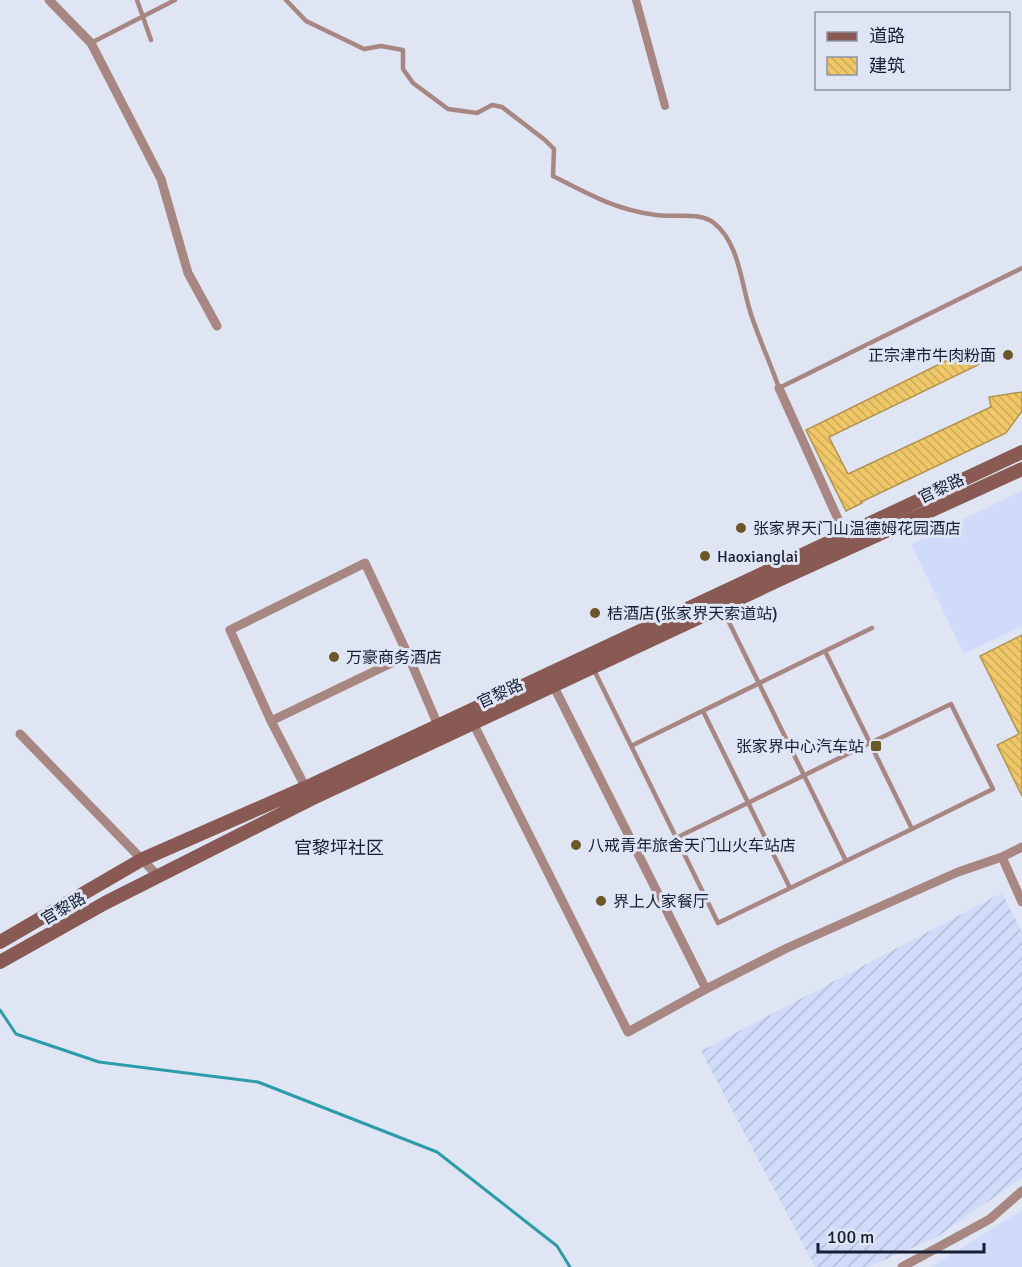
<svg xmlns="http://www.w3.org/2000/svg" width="1022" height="1267" viewBox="0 0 1022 1267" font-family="Signika,'Noto Sans SC',sans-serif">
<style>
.built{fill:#cfdbf8}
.industrial{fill:url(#industrial-furrows)}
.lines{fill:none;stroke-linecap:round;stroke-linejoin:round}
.stream{stroke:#2b9ca9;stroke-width:3}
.building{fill:url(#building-back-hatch);stroke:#b1944f;stroke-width:1.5}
.service{stroke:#a88682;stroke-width:4.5}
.pedestrian{stroke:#a88682;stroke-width:8}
.minor{stroke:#a88682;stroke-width:9}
.secondary{stroke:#895953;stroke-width:14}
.poi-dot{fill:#6c5726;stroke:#dfe5f2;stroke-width:2}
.labels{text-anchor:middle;stroke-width:6;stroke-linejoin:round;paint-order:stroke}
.poi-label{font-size:16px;fill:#151e36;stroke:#dfe5f2;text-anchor:start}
.street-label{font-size:16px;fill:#151e36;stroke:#dfe5f2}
.neighbourhood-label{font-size:18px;fill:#151e36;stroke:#dfe5f2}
</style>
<defs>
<pattern id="industrial-furrows" width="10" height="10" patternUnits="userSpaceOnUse" patternTransform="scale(1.5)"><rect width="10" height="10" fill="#cfdbf8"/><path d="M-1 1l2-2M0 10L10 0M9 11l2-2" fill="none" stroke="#b1bcd5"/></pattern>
<pattern id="building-back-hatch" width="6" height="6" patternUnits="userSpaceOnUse" patternTransform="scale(1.5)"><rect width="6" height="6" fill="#efc767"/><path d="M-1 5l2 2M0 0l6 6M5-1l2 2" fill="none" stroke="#ccaa5a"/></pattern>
</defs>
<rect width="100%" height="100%" fill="#dfe5f2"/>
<path class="built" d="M1022 491V626L964 654 911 544Z
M1022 1210V1267H931Z"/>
<path class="industrial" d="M1002 893 1022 932V1178L937 1237 868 1267H815L701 1051Z"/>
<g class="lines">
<path class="stream" d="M0 1010 16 1034 99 1062 258 1082 437 1152 557 1246 570 1267"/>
</g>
<path class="building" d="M972 348 980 364 829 437 848 474 991 407 989 397 1022 392V411L1006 433 861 502 862 503 846 511 806 430Z
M1022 635V796L997 745 1019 734 980 656Z"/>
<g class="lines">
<path class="service" d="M137 0 151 40
M286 0 306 21 364 49 381 46 403 50V69L413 83 448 109 477 113 492 105 502 107 545 140 554 149 553 176C588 194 616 210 656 215 674 218 698 211 714 223 739 243 741 282 750 311 758 337 770 362 779 388L1022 268
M91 43 175 0
M593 668 718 923 846 861 722 608
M703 711 790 888
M631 746 872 628
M676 838 870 743 825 651
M846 861 912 829 870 743 951 704 993 789 912 829"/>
<path class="pedestrian" d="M636 0 665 106"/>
<path class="minor" d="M49 0 91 43 161 179 188 273 217 326
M779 388 847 539
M551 681 706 989
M271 721 408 655
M473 723 628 1032 706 989 787 948 958 872 1002 857 1022 847
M20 734 158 876
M308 792 271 721 230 630 365 563 408 655 440 730
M1002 857 1022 902
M902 1267 990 1219 1022 1191"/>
<path class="secondary" d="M0 942 141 860 305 788 1022 452
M0 962 105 903 311 799 783 578 1022 469"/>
</g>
<g class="poi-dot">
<circle cx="1008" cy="355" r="6"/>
<circle cx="741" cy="528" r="6"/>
<circle cx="705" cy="556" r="6"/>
<circle cx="595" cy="613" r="6"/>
<circle cx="334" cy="657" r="6"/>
<rect x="870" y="740" width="12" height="12" rx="3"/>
<circle cx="576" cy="845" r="6"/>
<circle cx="601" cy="901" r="6"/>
</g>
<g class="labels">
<g class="poi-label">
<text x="996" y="361" text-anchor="end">正宗津市牛肉粉面</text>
<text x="753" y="534">张家界天门山温德姆花园酒店</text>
<text x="717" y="562">Haoxianglai</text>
<text x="607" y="619">桔酒店(张家界天索道站)</text>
<text x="346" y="663">万豪商务酒店</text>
<text x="864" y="752" text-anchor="end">张家界中心汽车站</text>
<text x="588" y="851">八戒青年旅舍天门山火车站店</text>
<text x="613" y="907">界上人家餐厅</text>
</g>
<g class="street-label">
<text transform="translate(941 488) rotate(-25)" y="6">官黎路</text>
<text transform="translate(500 693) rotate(-25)" y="6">官黎路</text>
<text transform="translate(63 908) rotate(-30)" y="6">官黎路</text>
</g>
<g class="neighbourhood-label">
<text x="339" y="854">官黎坪社区</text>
</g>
</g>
<rect x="815" y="12" width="195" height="78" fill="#dfe5f2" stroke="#8e95a7" stroke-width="1.5"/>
<rect x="827" y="32" width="30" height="9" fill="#895953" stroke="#8e95a7" stroke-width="1.5"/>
<text x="869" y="42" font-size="18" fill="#151e36">道路</text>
<rect x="827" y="57" width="30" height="18" fill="url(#building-back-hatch)" stroke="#8e95a7" stroke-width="1.5"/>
<text x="869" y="72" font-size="18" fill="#151e36">建筑</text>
<path d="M818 1243v9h166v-9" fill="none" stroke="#151e36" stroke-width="3"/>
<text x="827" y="1243" font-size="18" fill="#151e36" stroke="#dfe5f2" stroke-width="4.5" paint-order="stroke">100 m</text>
</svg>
